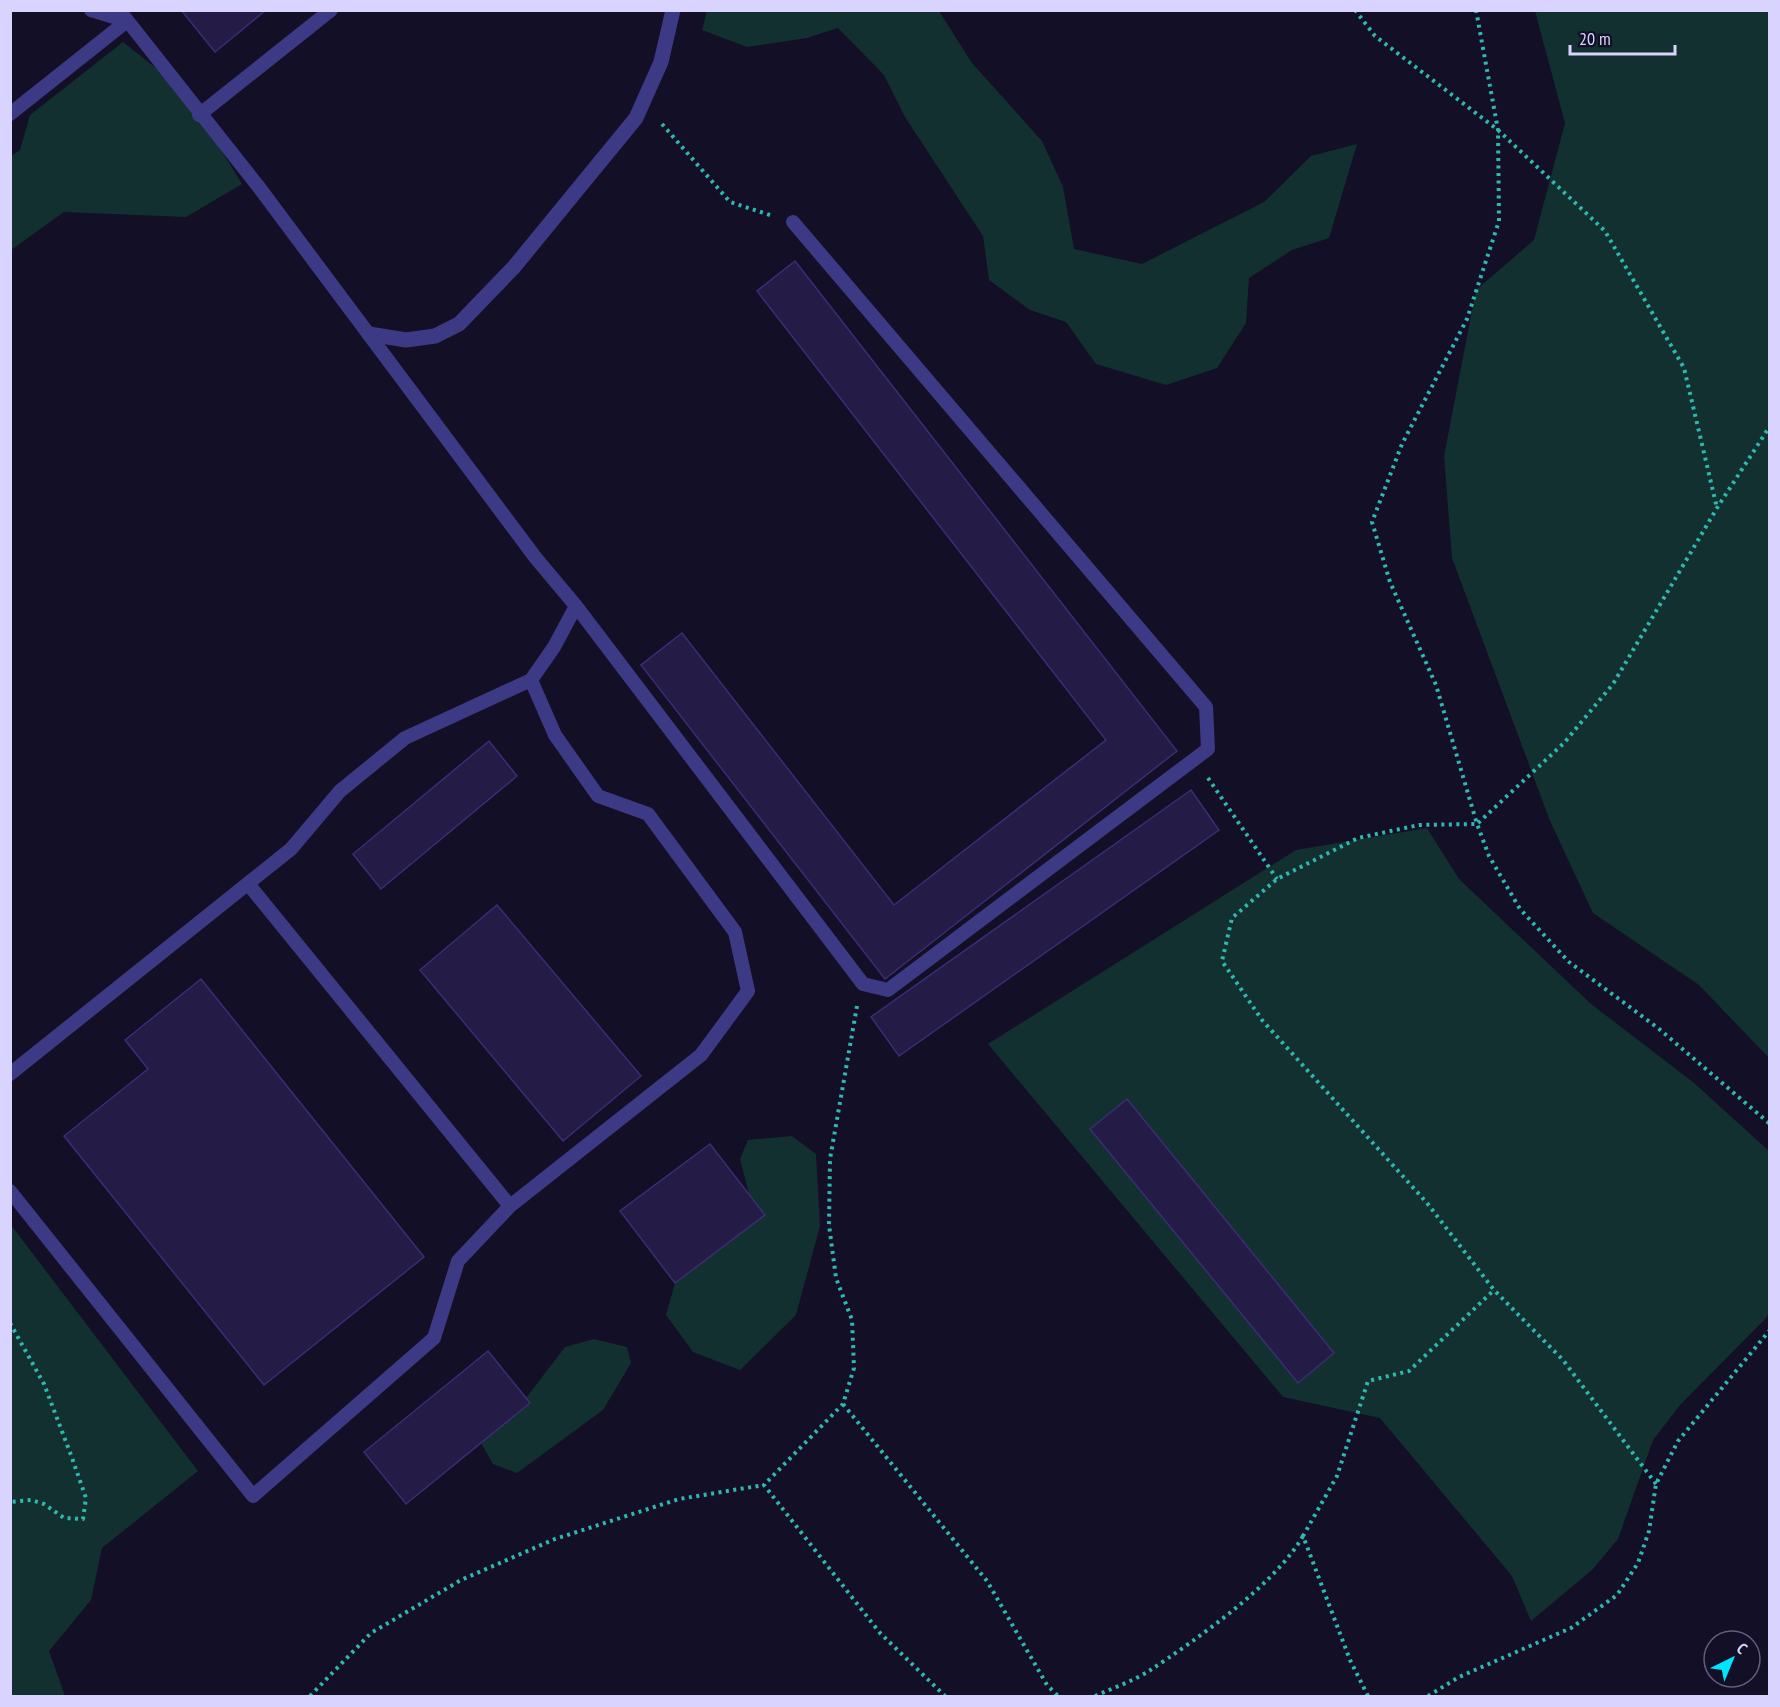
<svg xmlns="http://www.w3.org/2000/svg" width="1780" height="1707" viewBox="0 0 1780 1707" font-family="'PT Sans Narrow',sans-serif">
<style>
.green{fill:#12302f}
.building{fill:#241b47;stroke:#3b2d73;stroke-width:1.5}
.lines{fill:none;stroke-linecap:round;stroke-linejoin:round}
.path{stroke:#2fb8b0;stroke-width:4;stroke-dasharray:3 4.5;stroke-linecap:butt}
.service{stroke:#3d3a85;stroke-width:14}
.minor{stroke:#3d3a85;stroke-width:15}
</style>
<rect width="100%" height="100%" fill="#130f26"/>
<path class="green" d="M707 11H939L972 63 1042 141 1063 187 1074 249 1142 264 1264 202 1311 156 1357 144 1329 238 1292 250 1249 278 1246 323 1217 368 1166 385 1096 364 1066 322 1030 310 989 280 983 236 905 117 884 75 838 28 807 38 747 47 702 30Z
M1535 11H1769V1058L1699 985 1593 913 1550 821 1452 558 1444 456 1476 290 1534 240 1565 123Z
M123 42 185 91 242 184 186 217 64 212 11 250V156L20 150 30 115Z
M1427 828 1459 879 1591 1004 1693 1082 1769 1151V1311L1767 1317 1681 1404 1653 1440 1618 1539 1592 1570 1531 1621 1512 1576 1380 1418 1283 1397 988 1044 1296 850Z
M792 1136 816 1154 820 1226 796 1315 740 1370 693 1352 666 1315 675 1283 765 1215 749 1194 740 1159 748 1140Z
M11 1225 198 1471 102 1548 91 1600 49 1651 65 1696H11Z
M594 1339 627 1347 631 1363 603 1410 517 1473 493 1464 481 1443 530 1403 526 1398 565 1347Z"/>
<path class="building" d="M181 10H266L215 52Z
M795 261 1177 751 885 979 641 665 682 633 894 905 1106 740 757 291Z
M489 741 517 776 381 889 353 854Z
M1191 790 1219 830 899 1056 871 1017Z
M497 905 641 1076 563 1141 420 970Z
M201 979 424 1257 264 1385 64 1136 148 1069 125 1040Z
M1127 1099 1334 1353 1298 1383 1090 1129Z
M710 1144 765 1215 675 1283 620 1211Z
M488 1351 530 1403 406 1504 364 1452Z"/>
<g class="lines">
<path class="path" d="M1355 10 1375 36 1498 130 1605 231 1684 368 1717 508
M1476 10 1498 130 1499 221 1467 319 1402 444 1372 522 1390 582 1436 685 1477 824 1564 743 1613 684 1717 508 1770 426
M662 124 730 202 770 215
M1208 778 1277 879
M857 1006 830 1159 829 1225 836 1278 852 1320 854 1368 843 1404 764 1485 880 1633 945 1696
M10 1323 44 1384 71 1455 86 1498 83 1519 64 1518 44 1504 31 1500 10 1502
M843 1404 987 1581 1047 1685 1058 1696
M1656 1484 1563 1360 1494 1290 1427 1203 1262 1020 1222 961 1232 918 1277 879 1358 838 1419 825 1477 824 1489 856 1520 909 1569 962 1658 1028 1770 1124
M310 1696 371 1633 461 1580 555 1539 679 1499 764 1485
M1095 1696C1113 1688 1133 1681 1149 1671 1197 1639 1275 1585 1303 1536
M1368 1696 1350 1660 1303 1536 1337 1476 1368 1381 1409 1371 1494 1290
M1428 1696 1459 1677 1571 1628 1617 1595 1638 1563 1649 1531 1656 1484 1678 1441 1770 1330"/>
<path class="service" d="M91 10 127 21
M119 10 258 186 535 557 576 606 863 984 888 990 1208 749 1206 707 793 222
M10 114 127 21
M199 115 331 10
M249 885 510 1206
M10 1074 291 849 340 791 405 738 531 680 554 647 576 606
M10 1191 253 1496 434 1338 458 1261 510 1206 701 1055 748 991 735 932 648 814 598 796 555 735 531 680"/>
<path class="minor" d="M369 334 406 340 435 336 459 324 514 267 636 118 661 62 673 10"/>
</g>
<rect width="1780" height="1707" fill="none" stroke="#d9d4ff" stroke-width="24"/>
<g transform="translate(1732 1659) rotate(43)"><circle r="28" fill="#130f26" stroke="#625e7d" stroke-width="1.5"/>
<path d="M0-4.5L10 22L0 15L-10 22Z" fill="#00e5ff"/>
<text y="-9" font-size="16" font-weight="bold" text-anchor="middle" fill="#d9d4ff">С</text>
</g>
<path d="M1570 45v9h105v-9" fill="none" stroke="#d9d4ff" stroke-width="3"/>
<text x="1579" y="45" font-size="18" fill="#d9d4ff" stroke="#130f26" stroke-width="4.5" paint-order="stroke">20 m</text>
</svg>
